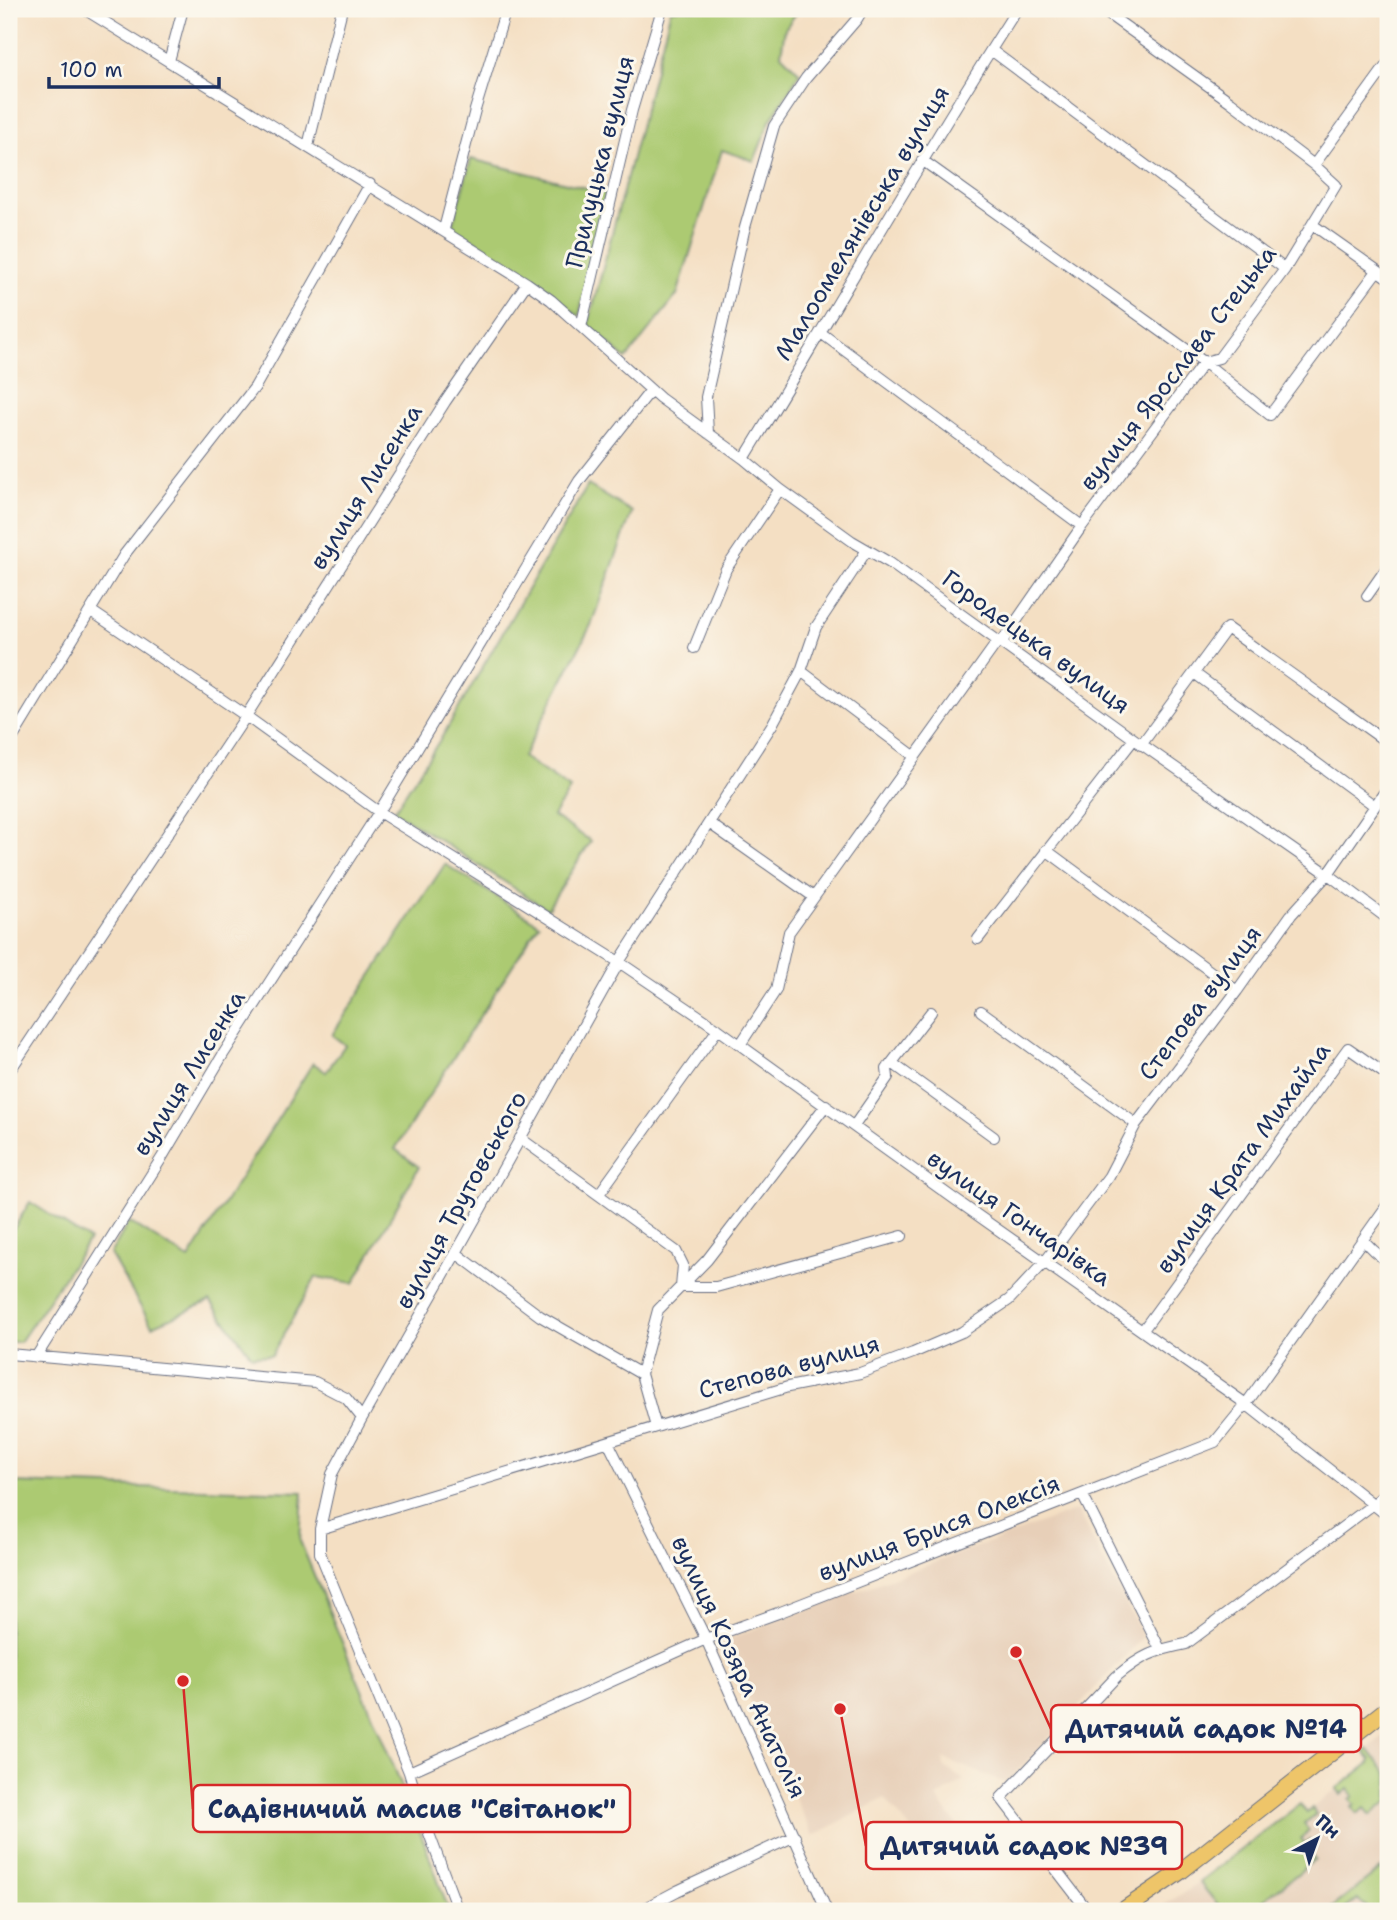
<svg xmlns="http://www.w3.org/2000/svg" width="1397" height="1920" viewBox="0 0 1397 1920" font-family="'Shantell Sans',sans-serif">
<style>
.built{fill:#e7cfb8}
.green{fill:#acca72;stroke:#647c68;stroke-width:2}
.lines{fill:none;stroke-linecap:round;stroke-linejoin:round}
.street-casing{stroke:#676d81;stroke-width:12}
.primary-casing{stroke:#676d81;stroke-width:18}
.street{stroke:#fff;stroke-width:10}
.primary{stroke:#eec569;stroke-width:16}
.labels{text-anchor:middle;stroke-width:6;stroke-linejoin:round;paint-order:stroke}
.street-label{font-size:24px;fill:#1b2f5e;stroke:#fbf7ec}
.leader{fill:none;stroke:#d62828;stroke-width:2.5}
.callout-dot{fill:#d62828;stroke:#fbf7ec;stroke-width:2.5}
.callout{fill:#fbf7ec;stroke:#d62828;stroke-width:2.5}
.callout-label{font-size:26px;text-anchor:middle;font-weight:bold;fill:#1b2f5e}
</style>
<rect width="100%" height="100%" fill="#fbf7ec"/>
<filter id="ink" filterUnits="userSpaceOnUse"><feTurbulence type="fractalNoise" baseFrequency=".0143" numOctaves="2"/><feDisplacementMap in="SourceGraphic" scale="14" xChannelSelector="R" yChannelSelector="G"/><feConvolveMatrix kernelMatrix="1 2 1 2 8 2 1 2 1" color-interpolation-filters="sRGB"/></filter>
<filter id="wash" filterUnits="userSpaceOnUse"><feTurbulence type="fractalNoise" baseFrequency=".00686" numOctaves="4" result="noise"/><feDisplacementMap in="SourceGraphic" scale="28" xChannelSelector="R" yChannelSelector="G"/><feGaussianBlur stdDeviation="1.57" result="paint"/><feColorMatrix in="noise" values="0 0 0 0 0 0 0 0 0 0 0 0 0 0 0 0 0 1.4 0 .05"/><feComposite in="paint" operator="in"/></filter>
<g filter="url(#wash)">
<rect width="100%" height="100%" fill="#f4dfc3"/>
<path class="built" d="M1077 1510 1143 1637 1006 1783 943 1758 944 1767 964 1780 937 1798 958 1827 927 1849 885 1798 813 1836 722 1641Z
M1388 1732V1911H1154L1193 1887 1300 1804 1307 1812 1370 1763 1371 1760 1364 1752Z"/>
<path class="green" d="M671 9H799L785 29 781 54 800 73 770 121 754 161 722 150 677 295 626 359 588 325Z
M471 159 606 193 579 317C540 279 498 256 452 227Z
M588 485 632 512 591 625 523 757 570 789 553 816 591 841 547 909 394 811 445 732Z
M445 864 539 924 395 1149 419 1167 354 1283 316 1277 272 1355 252 1356 210 1301 152 1326 110 1254 129 1222 189 1259 313 1063 326 1072 345 1045 332 1035Z
M30 1202 89 1240 20 1342H9V1236Z
M9 1459 12 1483 303 1492 300 1541 416 1820 449 1911H9Z
M1368 1749 1388 1775V1801L1371 1815 1365 1808 1357 1814 1352 1807 1355 1805 1350 1799 1354 1796 1349 1789 1341 1795 1336 1789 1370 1763 1371 1760 1364 1752Z
M1300 1804 1307 1812 1312 1808 1316 1814 1304 1824 1309 1831 1301 1838 1305 1844 1309 1840 1315 1848 1309 1853 1315 1860 1250 1911H1223L1199 1882Z
M1381 1869 1388 1877V1911H1369L1358 1899 1343 1911H1328Z"/>
</g>
<g filter="url(#ink)">
<g class="lines">
<defs>
<path id="street" d="M84 9 527 283 551 300 660 398 744 459 780 489 852 541 890 563 1134 739 1328 874 1388 919
M991 50 1285 269
M169 61 183 9
M308 146 342 9
M922 160 1204 362 1270 415 1377 271
M1314 165 1388 63
M1313 225 1388 278
M444 229 475 110 506 9
M581 327 632 110 662 9
M821 333 1082 526
M708 433 706 397 744 231 774 126 806 78 857 19 863 9
M744 459C836 309 922 156 1017 9
M1367 596 1388 566
M91 611 246 716 379 812 619 962 718 1029 953 1198 1246 1404 1388 1516
M1001 643 1082 526 1204 362 1219 358 1285 269 1336 185 1314 165 1231 102 1101 9
M694 648 726 569 780 489
M801 671 914 756
M1194 673 1375 806
M9 744 124 555 255 387 370 184
M1141 745 1227 628 1388 743
M709 823 814 897
M1046 850 1237 991
M978 939 1134 739
M981 1011 1136 1124
M740 1045 776 990 789 932 998 641
M892 1063 994 1137
M9 1072 246 716 445 402 527 283
M854 1126 888 1077 887 1069 931 1012
M520 1138 676 1251 683 1265 681 1287
M599 1194 718 1029
M1363 1240 1374 1251 1388 1262
M456 1253 540 1316 641 1374
M681 1287H716L902 1236
M1143 1330 1348 1048 1388 1076
M9 1354 315 1382 346 1398 362 1418
M36 1357 161 1159 224 1053 379 812 579 481 651 390
M656 1427 641 1374 658 1310 707 1260 826 1105
M608 1442 706 1639 827 1911
M1082 1494 1160 1649
M320 1529 788 1387 860 1373 913 1353 962 1332 1009 1300 1044 1263 1109 1176 1136 1124 1237 991 1291 915 1328 874 1388 787
M409 1772 706 1639 778 1613 1215 1442 1246 1404 1388 1204
M458 1911 421 1812 409 1772 320 1553V1529L332 1474 362 1418 456 1253 619 962 772 725 801 671 816 627 867 550
M639 1911 677 1891 795 1836
M1088 1911 1001 1798 1117 1676C1141 1656 1155 1650 1186 1644L1375 1503 1388 1491"/>
<path id="primary" d="M1122 1911 1181 1871 1388 1708"/>
</defs>
<use href="#street" class="street-casing"/>
<use href="#primary" class="primary-casing"/>
<use href="#street" class="street"/>
<use href="#primary" class="primary"/>
</g>
</g>
<g class="labels">
<g class="street-label">
<text transform="translate(600 162) rotate(-76)" y="8">Прилуцька вулиця</text>
<text transform="translate(862 223) rotate(-59)" y="8">Малоомелянівська вулиця</text>
<text transform="translate(1178 368) rotate(-52)" y="8">вулиця Ярослава Стецька</text>
<text transform="translate(366 487) rotate(-58)" y="8">вулиця Лисенка</text>
<text transform="translate(1036 642) rotate(36)" y="8">Городецька вулиця</text>
<text transform="translate(1200 1003) rotate(-53)" y="8">Степова вулиця</text>
<text transform="translate(189 1073) rotate(-58)" y="8">вулиця Лисенка</text>
<text transform="translate(1243 1158) rotate(-54)" y="8">вулиця Крата Михайла</text>
<text transform="translate(461 1200) rotate(-61)" y="8">вулиця Трутовського</text>
<text transform="translate(1019 1218) rotate(35)" y="8">вулиця Гончарівка</text>
<text transform="translate(789 1367) rotate(-15)" y="8">Степова вулиця</text>
<text transform="translate(939 1528) rotate(-21)" y="8">вулиця Брися Олексія</text>
<text transform="translate(739 1667) rotate(65)" y="8">вулиця Козяра Анатолія</text>
</g>
</g>
<path class="leader" d="M1016 1652L1051 1729M183 1681L193 1809M840 1709L866 1846"/>
<g class="callout-dot">
<circle cx="1016" cy="1652" r="7"/>
<circle cx="183" cy="1681" r="7"/>
<circle cx="840" cy="1709" r="7"/>
</g>
<g class="callout">
<rect x="1051" y="1705" width="310" height="47" rx="7"/>
<rect x="193" y="1785" width="437" height="47" rx="7"/>
<rect x="866" y="1822" width="316" height="47" rx="7"/>
</g>
<g class="callout-label">
<text x="1206" y="1738">Дитячий садок №14</text>
<text x="412" y="1818">Садівничий масив "Світанок"</text>
<text x="1024" y="1855">Дитячий садок №39</text>
</g>
<rect width="1397" height="1920" fill="none" stroke="#fbf7ec" stroke-width="35"/>
<g transform="translate(1317 1839) rotate(41)" stroke="#fbf7ec" stroke-width="5" paint-order="stroke">
<path d="M0-5L12 26L0 18L-12 26Z" fill="#1b2f5e"/>
<text y="-10" font-size="19" font-weight="bold" text-anchor="middle" fill="#1b2f5e">Пн</text>
</g>
<path d="M49 77v10h170v-10" fill="none" stroke="#1b2f5e" stroke-width="3.5"/>
<text x="60" y="77" font-size="21" fill="#1b2f5e" stroke="#fbf7ec" stroke-width="5" paint-order="stroke">100 m</text>
</svg>
